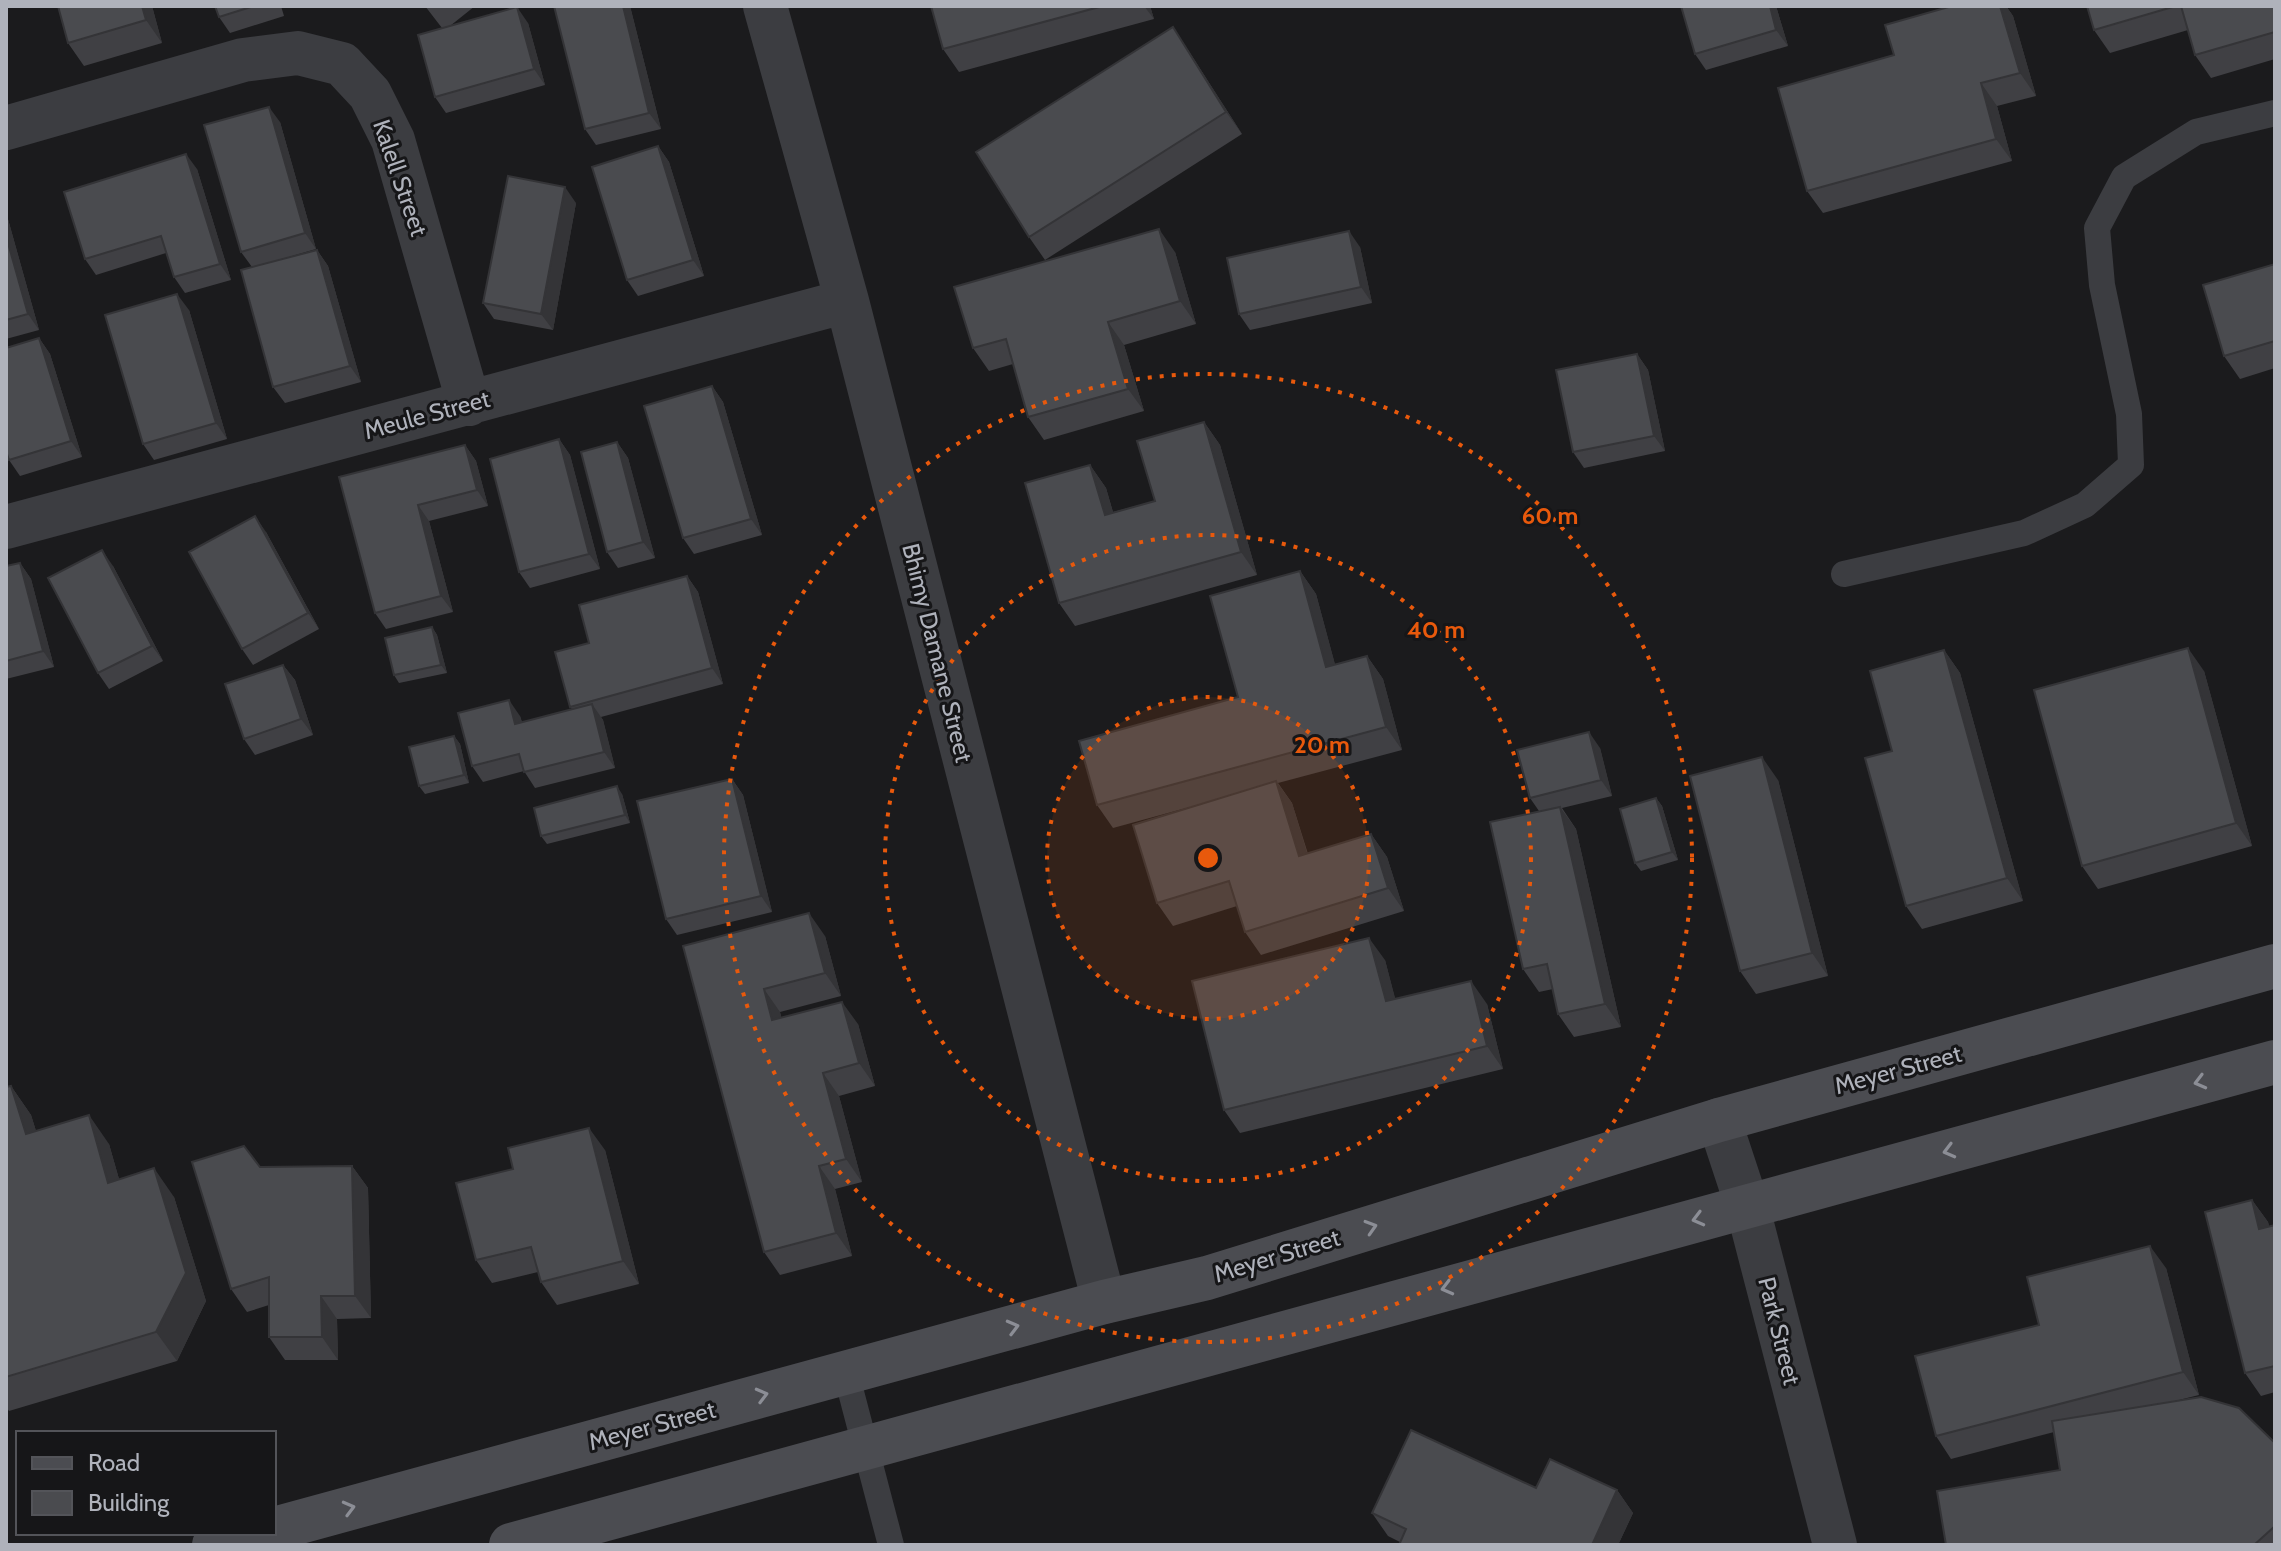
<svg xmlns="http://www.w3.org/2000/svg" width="2281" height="1551" viewBox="0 0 2281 1551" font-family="Cabin,sans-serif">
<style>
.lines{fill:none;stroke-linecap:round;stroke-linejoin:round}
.lane{stroke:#3c3d41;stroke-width:26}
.street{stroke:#3c3d41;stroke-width:44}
.secondary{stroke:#4b4c51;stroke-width:44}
.wall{fill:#404044}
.shaded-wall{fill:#343437}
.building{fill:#4a4b4f;stroke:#343437;stroke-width:2}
.oneway{stroke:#8c8e96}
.ring{fill:none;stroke:#e8590c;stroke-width:4;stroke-dasharray:4 8}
.labels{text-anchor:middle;stroke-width:6;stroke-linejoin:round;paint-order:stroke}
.street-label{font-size:24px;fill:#afb2bb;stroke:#161618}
.centre{fill:#e8590c;stroke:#161618;stroke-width:4}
.ring-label{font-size:24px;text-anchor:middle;font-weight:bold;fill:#e8590c;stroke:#161618;stroke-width:6;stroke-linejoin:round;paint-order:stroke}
</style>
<rect width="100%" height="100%" fill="#1b1b1d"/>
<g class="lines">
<path class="lane" d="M1844 574 2024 533 2085 505 2131 465 2129 414 2102 285 2097 228 2124 177 2196 132 2275 113
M846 1373 891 1545"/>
<path class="street" d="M765 6 847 301 1104 1302
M6 128 243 60 298 53 342 64 370 94 393 140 469 404
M6 527 847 301
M1719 1120 1747 1205 1835 1545"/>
<path class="secondary" d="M274 1529 1104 1302 1207 1278 1719 1120 2275 966
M214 1545 258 1533
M511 1545 2275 1062"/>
</g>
<path class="wall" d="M58 6H152L162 43 84 66 68 43Z
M215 6H281L284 16 230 33 219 17Z
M425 6H475L450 26 528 23 545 85 446 113 435 97 442 28Z
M630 6 661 129 596 145 585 129Z
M931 6H1150L1154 19 959 72 943 49Z
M1681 6H1776L1788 46 1706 70 1695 54Z
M2000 6H2006L2013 16 2036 96 1997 106 2012 161 1823 213 1807 191 1894 55Z
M2087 6H2275V59L2211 78 2195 55 2188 30 2110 53 2094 30Z
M1188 50 1242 134 1045 260 1029 237Z
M280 122 316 249 272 262 317 250 328 266 361 382 285 403 273 387 252 267 241 252Z
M658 146 669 162 704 276 638 296 627 280Z
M197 169 231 280 185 293 174 277 166 253 96 275 85 259Z
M576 203 553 330 494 319 483 303Z
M6 212 39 330 6 339Z
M1360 247 1372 303 1250 330 1239 314Z
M1175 252 1196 324 1124 345 1144 411 1044 440 1028 417 1013 364 989 371 973 348Z
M2275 264V368L2240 379 2224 356Z
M189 310 227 439 154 460 143 444Z
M39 338 50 354 82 457 20 476 9 460Z
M1637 354 1648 370 1665 451 1584 468 1573 452Z
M712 386 723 402 762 535 694 554 683 538Z
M1204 422 1220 445 1257 575 1075 626 1059 603 1090 465 1106 488 1113 512 1155 501Z
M559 439 570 455 600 569 530 588 519 572Z
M617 442 628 458 655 558 618 568 607 552Z
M465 445 476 461 488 506 429 521 453 612 386 629 375 613 339 477Z
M266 532 319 629 253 665 242 649Z
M20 563 31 579 54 667 6 679V566Z
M113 566 163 661 109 689 98 673Z
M1300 571 1316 594 1335 665 1367 656 1383 679 1402 750 1278 783 1292 803 1308 854 1371 834 1387 857 1404 911 1261 955 1245 932 1237 906 1173 926 1157 903 1190 807 1113 828 1097 805 1238 697Z
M687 576 698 592 723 684 601 717 603 720 615 768 535 788 524 771 483 782 472 766 520 716 522 722 572 709 570 707Z
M432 627 437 635 447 673 399 683 394 675Z
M1944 650 1960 673 2023 901 1922 929 1906 906 1892 751Z
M283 665 295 680 313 735 255 755 244 739Z
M2204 671 2252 846 2098 889 2082 866Z
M454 736 460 744 469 783 425 794 419 786Z
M1600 748 1612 796 1562 808 1576 829 1621 1027 1574 1037 1558 1014 1553 989 1539 992 1523 969 1539 811 1530 798Z
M732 779 743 795 772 912 677 935 666 919Z
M1778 780 1828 976 1756 994 1740 971Z
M622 794 630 823 547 844 541 836Z
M1656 798 1662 806 1678 860 1641 871 1635 863Z
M825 936 841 996 780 1012 781 1017 858 1024 875 1086 839 1096 862 1182 835 1189 852 1256 780 1275 764 1252 683 946Z
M1385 960 1395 999 1487 1004 1503 1069 1240 1133 1224 1110Z
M11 1086 31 1115 36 1131 109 1144 119 1179 174 1197 206 1301 177 1361 9 1411 6 1407V1262L7 1261Z
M605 1150 639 1284 557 1305 541 1282 538 1272 492 1283 476 1260Z
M352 1166 368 1188 371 1318 337 1319 338 1360H285L269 1337V1305L247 1312 231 1289 260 1167Z
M2252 1200 2268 1222 2269 1226 2275 1225V1392L2261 1396 2245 1373Z
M2166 1268 2199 1395 2171 1402 2275 1443V1545H1946L2060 1470 2054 1432 1951 1459 1936 1436 2039 1325Z
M1536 1488 1617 1490 1633 1513 1618 1545H1399L1400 1542 1388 1536 1372 1513Z"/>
<path class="shaded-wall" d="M142 6H152L162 43 146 20Z
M623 6H630L661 129 649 113Z
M1144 6H1150L1154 19Z
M1770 6H1776L1788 46 1776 30Z
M2000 6H2006L2013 16 2036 96 2020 73Z
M517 7 528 23 545 85 534 69Z
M1173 27 1188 50 1242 134 1226 112Z
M1981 83 1997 106 2012 161 1996 139Z
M269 107 280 122 316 249 305 233Z
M658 146 669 162 704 276 693 260Z
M186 154 197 169 231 280 220 264Z
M565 187 576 203 553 330 541 314Z
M6 212 39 330 28 314 6 236Z
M1159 229 1175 252 1196 324 1180 301Z
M1349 231 1360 247 1372 303 1361 287Z
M317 250 328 266 361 382 350 366Z
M177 294 189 310 227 439 216 423Z
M1108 322 1124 345 1144 411 1128 389Z
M39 338 50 354 82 457 71 441Z
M1637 354 1648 370 1665 451 1654 436Z
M712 386 723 402 762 535 751 519Z
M1204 422 1220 445 1257 575 1241 552Z
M559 439 570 455 600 569 589 554Z
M617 442 628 458 655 558 643 542Z
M465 445 476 461 488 506 477 490Z
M1090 465 1106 488 1120 537 1105 515Z
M418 505 429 521 453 612 441 596Z
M255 516 266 532 319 629 308 613Z
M102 550 113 566 163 661 152 646Z
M20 563 31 579 54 667 43 651Z
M1300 571 1316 594 1342 690 1326 667Z
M687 576 698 592 723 684 712 668Z
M432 627 437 635 447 673 441 665Z
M2188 648 2204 671 2252 846 2236 823Z
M1944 650 1960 673 2023 901 2007 878Z
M1367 656 1383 679 1402 750 1386 727Z
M283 665 295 680 313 735 301 719Z
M509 700 520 716 526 740 515 724Z
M592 704 603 720 615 768 604 752Z
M1589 732 1600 748 1612 796 1601 780Z
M454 736 460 744 469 783 464 775Z
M1762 757 1778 780 1828 976 1812 953Z
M732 779 743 795 772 912 761 896Z
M1276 781 1292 803 1315 879 1299 856Z
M617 786 622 794 630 823 625 815Z
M1656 798 1662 806 1678 860 1672 852Z
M1560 807 1576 829 1621 1027 1605 1004Z
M1371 834 1387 857 1404 911 1388 888Z
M809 913 825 936 841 996 825 973Z
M1369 938 1385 960 1402 1024 1386 1001Z
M1471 981 1487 1004 1503 1069 1487 1046Z
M764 989 780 1012 788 1042 772 1020Z
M842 1002 858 1024 875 1086 859 1063Z
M823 1073 839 1096 862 1182 846 1159Z
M11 1086 31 1115 46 1163 26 1134Z
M89 1115 109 1144 128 1211 108 1183Z
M589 1128 605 1150 639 1284 623 1261Z
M352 1166 368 1188 371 1318 355 1296Z
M819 1166 835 1189 852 1256 836 1233Z
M154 1168 174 1197 206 1301 177 1361 156 1332Z
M2252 1200 2268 1222 2275 1252 2259 1229Z
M2150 1246 2166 1268 2199 1395 2183 1372Z
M321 1296 337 1319 338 1360 322 1337Z
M1617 1490 1633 1513 1618 1545H1592Z"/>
<path class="building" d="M58 6H142L146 20 68 43Z
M215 6H254L219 17Z
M554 6H623L649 113 585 129Z
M931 6H1103L943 49Z
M1681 6H1770L1776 30 1695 54Z
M1952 6H2000L2020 73 1981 83 1996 139 1807 191 1778 88 1894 55 1885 25Z
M2087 6H2176L2094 30Z
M2181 6H2275V32L2195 55Z
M517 7 534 69 435 97 418 35Z
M1173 27 1226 112 1029 237 976 152Z
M269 107 305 233 241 252 204 125Z
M658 146 693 260 627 280 592 167Z
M186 154 220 264 174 277 161 236 85 259 64 192Z
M508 176 565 187 541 314 483 303Z
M1159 229 1180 301 1108 322 1128 389 1028 417 1006 339 973 348 954 287Z
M1349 231 1361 287 1239 314 1227 258Z
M6 236 28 314 6 320Z
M317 250 350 366 273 387 241 270Z
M2275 264V341L2224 356 2203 285Z
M177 294 216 423 143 444 105 315Z
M39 338 71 441 9 460 6 451V348Z
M1637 354 1654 436 1573 452 1556 370Z
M712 386 751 519 683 538 644 406Z
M1204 422 1241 552 1059 603 1025 483 1090 465 1105 515 1155 501 1137 441Z
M559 439 589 554 519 572 490 459Z
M617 442 643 542 607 552 581 452Z
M465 445 477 490 418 505 441 596 375 613 339 477Z
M255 516 308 613 242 649 189 552Z
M102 550 152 646 98 673 48 578Z
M20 563 43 651 6 661V566Z
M1300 571 1326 667 1367 656 1386 727 1097 805 1079 741 1238 697 1210 596Z
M687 576 712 668 570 707 555 652 589 643 579 605Z
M432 627 441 665 394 675 385 638Z
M2188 648 2236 823 2082 866 2034 690Z
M1944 650 2007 878 1906 906 1865 758 1892 751 1870 671Z
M283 665 301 719 244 739 225 684Z
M509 700 515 724 592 704 604 752 524 772 519 754 472 766 458 713Z
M1589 732 1601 780 1530 798 1517 750Z
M454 736 464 775 419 786 409 747Z
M1762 757 1812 953 1740 971 1690 776Z
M732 779 761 896 666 919 637 801Z
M1276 781 1299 856 1371 834 1388 888 1245 932 1229 881 1157 903 1133 825Z
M617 786 625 815 541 836 534 808Z
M1656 798 1672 852 1635 863 1620 809Z
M1560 807 1605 1004 1558 1014 1547 964 1523 969 1490 822Z
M809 913 825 973 764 989 772 1020 842 1002 859 1063 823 1073 846 1159 819 1166 836 1233 764 1252 683 946Z
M1369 938 1386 1001 1471 981 1487 1046 1224 1110 1192 981Z
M11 1086 26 1134 89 1115 108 1183 154 1168 186 1273 156 1332 6 1377V1262L7 1261 6 1257V1087Z
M589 1128 623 1261 541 1282 531 1247 476 1260 456 1183 513 1169 508 1148Z
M244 1146 260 1167 352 1166 355 1296H321L322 1337H269V1277L231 1289 192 1162Z
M2252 1200 2259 1229 2275 1225V1366L2245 1373 2205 1212Z
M2150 1246 2183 1372 1936 1436 1915 1356 2039 1325 2027 1277Z
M2201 1397 2239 1408 2275 1443V1526L2254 1545H1946L1937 1491 2060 1470 2052 1421Z
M1411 1430 1536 1488 1550 1459 1617 1490 1592 1545H1399L1406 1529 1372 1513Z"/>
<defs><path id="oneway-chevron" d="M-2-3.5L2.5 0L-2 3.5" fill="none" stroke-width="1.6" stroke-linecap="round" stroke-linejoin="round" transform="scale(2)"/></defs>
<g class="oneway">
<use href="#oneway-chevron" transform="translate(2200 1082) rotate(165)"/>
<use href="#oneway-chevron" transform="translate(1949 1151) rotate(165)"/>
<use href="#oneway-chevron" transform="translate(1698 1219) rotate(165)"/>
<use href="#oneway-chevron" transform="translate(1371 1227) rotate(-17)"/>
<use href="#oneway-chevron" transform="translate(1447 1288) rotate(165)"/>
<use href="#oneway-chevron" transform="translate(1013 1327) rotate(-15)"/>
<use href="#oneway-chevron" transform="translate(762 1395) rotate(-15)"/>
<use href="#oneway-chevron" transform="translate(349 1508) rotate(-15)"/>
</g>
<circle cx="1208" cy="858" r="161" fill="#e8590c" fill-opacity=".12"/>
<g class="ring">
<circle cx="1208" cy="858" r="161"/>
<circle cx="1208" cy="858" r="323"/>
<circle cx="1208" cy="858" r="484"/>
</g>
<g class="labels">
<g class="street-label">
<text transform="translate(400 178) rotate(71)" y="8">Kalell Street</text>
<text transform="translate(427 415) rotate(-15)" y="8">Meule Street</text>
<text transform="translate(937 653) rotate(76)" y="8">Bhimy Damane Street</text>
<text transform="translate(1898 1070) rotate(-15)" y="8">Meyer Street</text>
<text transform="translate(1277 1256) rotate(-17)" y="8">Meyer Street</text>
<text transform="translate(1779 1331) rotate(76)" y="8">Park Street</text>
<text transform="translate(652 1426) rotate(-15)" y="8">Meyer Street</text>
</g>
</g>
<circle cx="1208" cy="858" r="12" class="centre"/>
<g class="ring-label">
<text x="1550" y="524">60 m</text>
<text x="1436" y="638">40 m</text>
<text x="1322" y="753">20 m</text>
</g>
<rect width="2281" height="1551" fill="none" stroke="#afb2bb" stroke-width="16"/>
<rect x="16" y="1431" width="260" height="104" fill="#161618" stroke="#535459" stroke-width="2"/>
<rect x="32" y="1457" width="40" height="12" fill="#4b4c51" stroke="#535459" stroke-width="2"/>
<text x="88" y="1471" font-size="24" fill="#afb2bb">Road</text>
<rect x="32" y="1491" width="40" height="24" fill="#4a4b4f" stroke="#535459" stroke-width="2"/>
<text x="88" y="1511" font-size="24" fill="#afb2bb">Building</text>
</svg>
